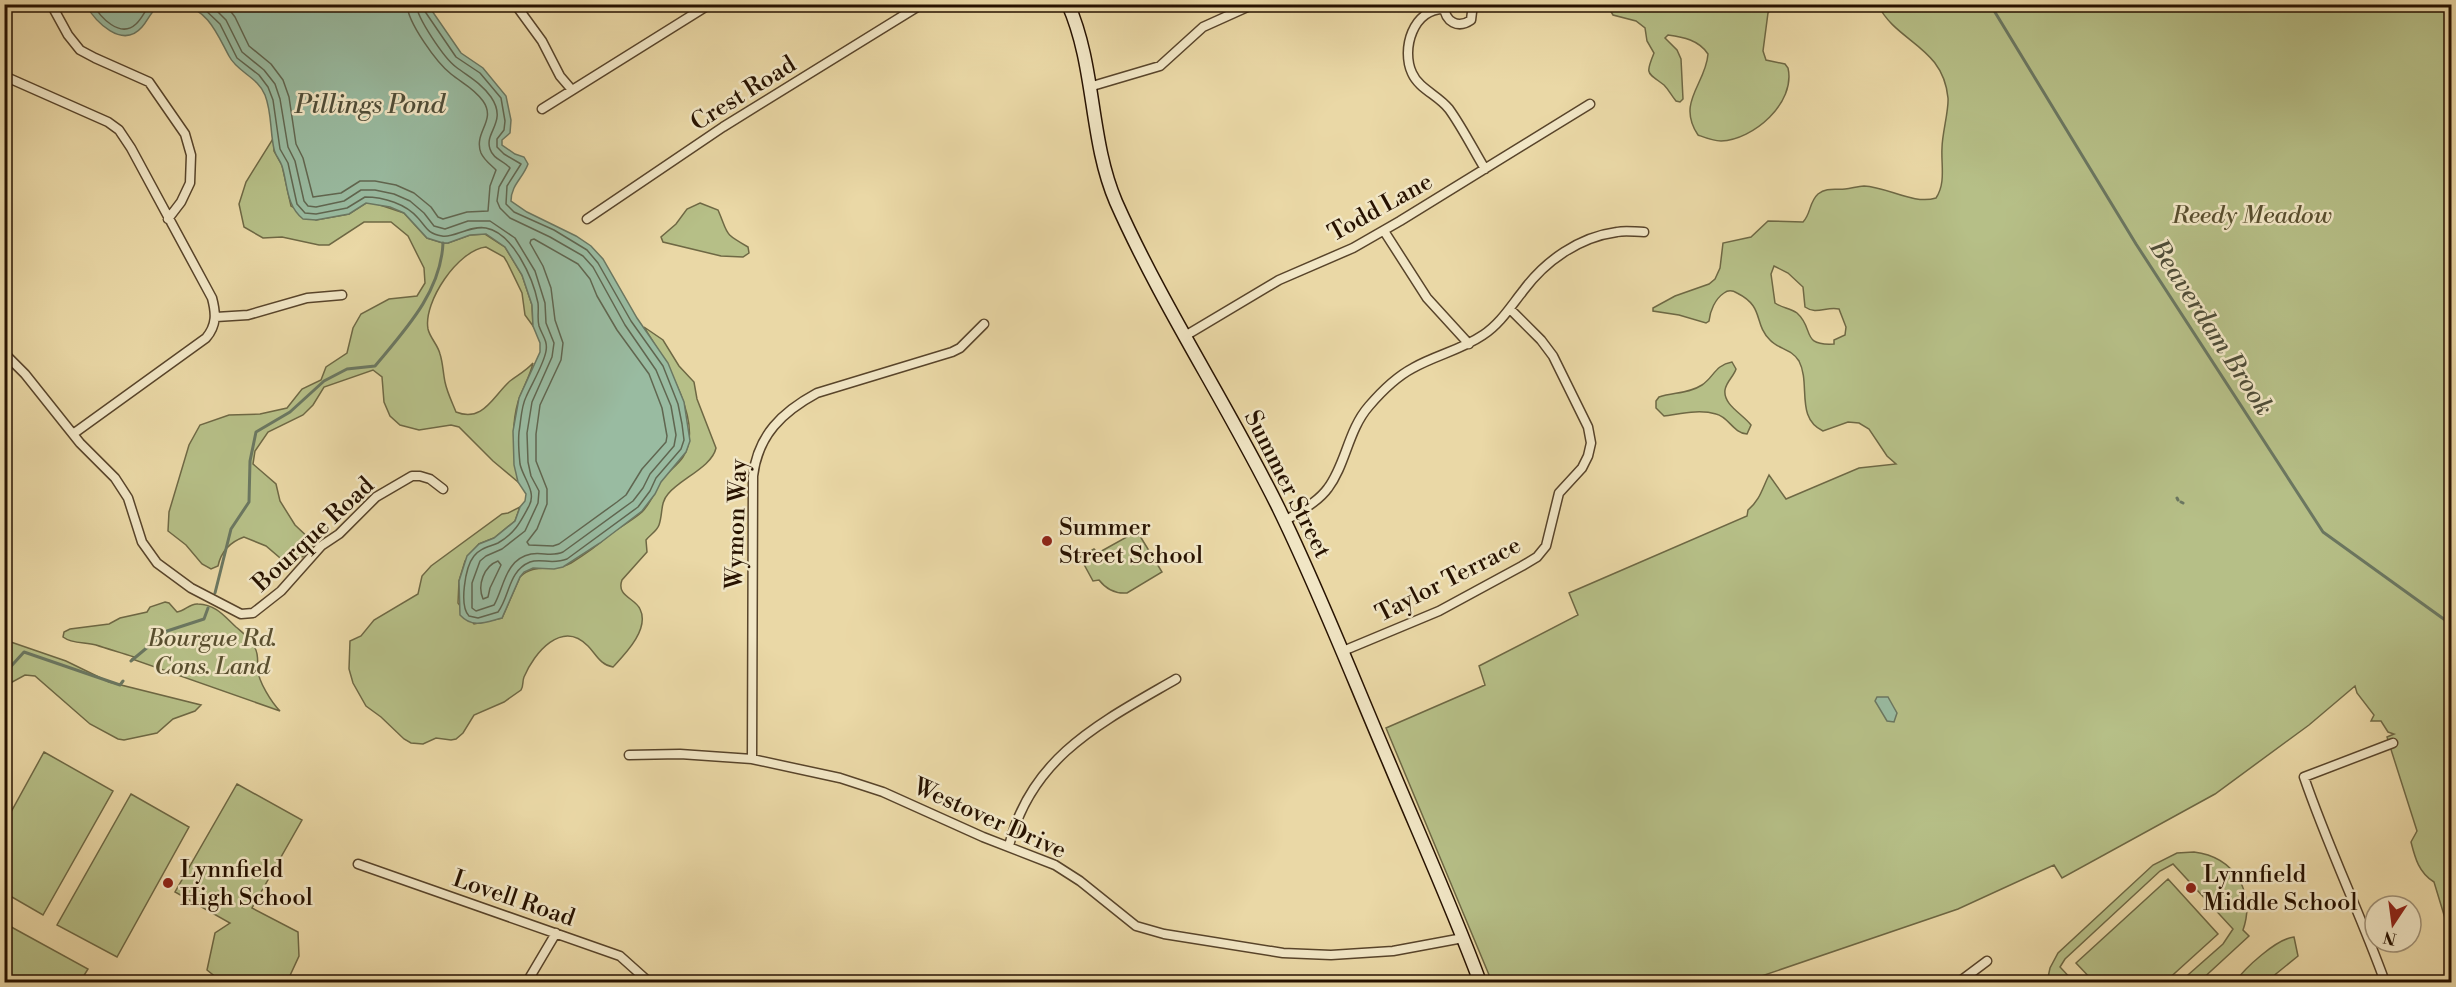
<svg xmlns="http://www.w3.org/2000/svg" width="2456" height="987" viewBox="0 0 2456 987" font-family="'Libre Bodoni',serif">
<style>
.green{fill:#b6bf87;stroke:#6e6844;stroke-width:1.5;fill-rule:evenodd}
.water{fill:#99bba1;stroke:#6b7761;stroke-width:1.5}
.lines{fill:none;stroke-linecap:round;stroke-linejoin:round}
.shore{stroke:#606650;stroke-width:1.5}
.stream{stroke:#6b7761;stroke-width:3}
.street-casing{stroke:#58442a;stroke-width:11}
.secondary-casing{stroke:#271200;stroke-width:15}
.street{stroke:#f1e6c5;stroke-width:8}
.secondary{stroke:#f1e6c5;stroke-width:12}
.poi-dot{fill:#8f2418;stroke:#f1e6c5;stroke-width:2}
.labels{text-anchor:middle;stroke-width:5;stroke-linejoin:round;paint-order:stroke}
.street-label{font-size:24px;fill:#271200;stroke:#f1e6c5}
.park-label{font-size:24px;font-style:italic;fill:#594f2f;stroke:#f1e6c5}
.poi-label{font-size:24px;fill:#271200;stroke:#f1e6c5;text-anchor:start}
.water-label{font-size:26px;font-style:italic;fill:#4f4d38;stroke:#f1e6c5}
</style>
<rect width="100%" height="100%" fill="#ead8a6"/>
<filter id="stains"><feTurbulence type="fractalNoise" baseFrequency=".00333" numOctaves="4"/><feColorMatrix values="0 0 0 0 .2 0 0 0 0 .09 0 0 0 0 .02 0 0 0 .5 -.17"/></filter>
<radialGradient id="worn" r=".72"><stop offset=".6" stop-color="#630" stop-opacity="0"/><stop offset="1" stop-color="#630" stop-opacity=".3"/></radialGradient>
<path class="green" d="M1607 5H1786L1783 8 1770 10 1768 13 1763 51 1766 60 1785 64 1788 68C1796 103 1753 140 1721 141 1713 141 1706 138 1698 135 1676 102 1706 84 1708 54 1699 40 1683 37 1668 35L1665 38 1677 50 1681 59 1683 99 1680 102 1676 101C1671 95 1669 90 1664 85 1647 72 1645 75 1654 53L1647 41 1645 28 1636 21 1613 15Z
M1878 5H2451V938L2434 882C2419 873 2415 858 2411 842L2417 831 2387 737 2394 734 2388 732 2381 721H2371L2374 715 2357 693 2355 686 2309 725 2215 794 2062 878 2054 865 1958 909 1744 982H1492L1386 728 1485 685 1479 666 1578 615 1569 593 1747 516 1748 510C1760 500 1762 489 1769 475L1786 499 1859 468 1896 464 1887 456 1869 429 1859 423 1848 422 1823 431C1795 418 1811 384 1799 361 1792 349 1778 349 1770 340 1753 323 1765 307 1737 293 1732 290 1728 290 1724 293 1715 299 1710 311 1709 321L1706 323 1679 315 1653 311V308L1675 296 1709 284 1715 279 1720 268 1723 243 1751 237 1768 221 1803 222C1811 214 1809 202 1818 194 1827 187 1835 190 1845 189 1851 189 1857 186 1864 186 1888 187 1913 205 1936 198 1946 183 1941 165 1942 148 1942 134 1949 110 1948 98 1943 46 1897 43 1878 5ZM1774 266 1788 273 1803 287 1805 307C1816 315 1827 306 1839 309L1846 327 1845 335 1834 340V344C1800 346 1815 329 1797 313 1790 308 1782 308 1775 303L1771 274Z
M274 137V151L282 165 291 206 316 220 349 214 366 203H374L404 213 427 238 443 243H448L470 235 485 234 505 247 522 275 532 305 533 326 525 315 522 293 507 262 504 257 486 247C458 250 423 302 428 329 430 338 438 345 440 354 443 363 443 373 445 382 447 392 452 402 456 412 483 423 493 396 510 381 518 375 527 370 533 363 530 377 522 389 518 402 510 429 515 455 518 482L493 461 459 427 451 425 419 430 400 425 390 416 384 402 382 377 373 370 324 387 313 405 303 415 268 432 255 451 253 464 276 484 280 501 295 525 314 543C309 554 298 562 286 563L266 546 244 537C230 542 221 552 218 566L211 569 202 564 186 545 168 531 169 512 189 445 200 425 229 415 260 414 287 408 302 389 321 380 326 367 347 353 353 328 361 314 389 299 417 296 425 283 424 268 408 236 391 222H364L329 245H319L282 237 263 238 244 227 239 204 246 182Z
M700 203 718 210C729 235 722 232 748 247L749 253 743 257 721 256 663 242 661 237 676 224 687 209Z
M644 327 663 340 679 366 694 382 697 399 716 448C712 467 680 479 668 494 660 503 663 514 659 525 657 531 650 535 646 540L647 552 622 580C616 596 635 598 640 609 650 629 625 654 613 667 600 665 596 654 588 646 562 619 534 653 524 677 522 682 524 685 521 690L504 702 474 715 463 733 456 739 451 740 436 738 423 744 411 743 404 739 381 717 366 706 353 683 349 669 350 641 361 636 374 620 418 594 422 576 431 566 502 514 508 513 520 507 515 521 494 538 479 544 465 561 459 581 458 603 474 624 502 618 520 577C534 562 554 573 571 563 584 555 597 546 608 536 619 527 632 521 642 512 651 503 655 491 661 481 667 472 677 466 683 457 706 423 662 356 644 327Z
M1732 362 1736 369C1734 376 1726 382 1725 390 1723 405 1743 414 1751 425L1747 434C1733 433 1729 417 1716 414 1699 409 1680 414 1664 416L1656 408V401L1659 397C1674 392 1688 394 1702 385 1714 377 1715 365 1732 362Z
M1132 534 1140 536 1162 572 1127 593C1115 594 1106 589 1099 580L1093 581 1080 557 1094 549 1098 553Z
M165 602 169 603 177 612C185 611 190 603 198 604 217 605 224 616 236 627 244 634 250 638 255 648 259 655 257 662 258 670 258 681 272 703 280 711L132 659 134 657C122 653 108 649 96 645 85 642 72 644 63 637L64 632 70 629 109 624 120 618 147 612 150 607Z
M5 640 66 661 109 682 201 705 195 711 173 719 157 733 124 740 118 739 90 724 35 676 25 675 5 686Z
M44 752 113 791 43 915 5 893V823Z
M237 784 302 820 252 908 298 932 299 956 287 982H222L207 970 215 933 230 923 175 892Z
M131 794 189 827 117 957 57 925Z
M2194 852C2234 857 2256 892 2243 930L2249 936 2199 982H2180L2223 944 2233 929 2173 864 2160 871 2065 959 2060 967 2074 982H2047L2050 968 2058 953 2153 865 2177 853Z
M2168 879 2218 934 2165 982H2094L2076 963Z
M4 923 88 969 80 982H5Z
M2294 937 2298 956 2266 982H2235C2245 968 2276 939 2294 937Z"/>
<path class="water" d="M86 5H164C151 8 150 18 142 27 122 50 95 21 86 5Z
M181 5H428L461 53 483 68 506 96 511 120 510 133 502 140V145L515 154 524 157 528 164C523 178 511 185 511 201L527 212 576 236 591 246 603 259 637 318 668 363 684 402 690 441 686 452 661 482 655 494 642 511 600 543 563 567 554 569 533 568 524 572 520 577 502 618C486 622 473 629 460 615L459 581 467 556 479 544 494 538 515 521 520 507 525 501 526 494 518 482 514 465 513 431 519 398 540 352V343L533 326 532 305 522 275 505 247 486 234 470 235 448 243H443L427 238 404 213 390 207 366 203 349 214 316 220 303 219C286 205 288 186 282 166 280 160 275 155 274 149 270 132 272 113 265 95 258 77 237 72 229 56 217 34 208 9 181 5Z
M1877 697H1888L1897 713 1894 722 1887 721 1875 701Z"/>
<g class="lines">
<path class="shore" d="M93 4C100 17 120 39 136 24 142 19 145 10 151 4
M199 4 220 24 237 58 259 75 268 87 273 100 280 149 288 163 297 204 305 213 316 214 347 208 365 197C384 197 406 204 418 218 427 228 427 233 442 236 452 239 470 225 486 228 513 233 533 278 538 303 539 310 537 319 539 326 542 335 548 341 546 351 544 364 531 385 526 397 521 407 521 421 519 432 518 442 519 454 520 464 523 478 537 492 529 506 520 523 515 533 498 543 489 547 480 548 474 556 465 567 459 606 469 616L478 618 498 612C510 596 508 571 530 562 541 558 552 565 567 559L638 507 650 491 656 478 681 449 684 440 682 424 678 404 663 366 631 321 598 263 587 250 554 230 514 212 506 204 507 186 521 164 504 154 497 147V139L504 130 505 121 501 98 480 73 456 57 424 10 423 4
M210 4 226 20 242 52 264 70 275 84 280 99 288 147 295 161 304 201 308 206 316 207 344 201 361 190H375L394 194 410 201 424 213 434 226 445 229 468 221H490L515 238 535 271 545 303 546 323 554 343 552 357 532 402 527 433 528 462 531 476 539 491 538 503 525 531 502 549 486 556 480 561 472 583V608L476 611 494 605C504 588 505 559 531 554 543 552 552 557 563 552L633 501 643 488 650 474 674 446 676 435 671 406 656 370 625 325 593 267 583 256 550 237 510 218 500 208 497 201 499 187 510 168C504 161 493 159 490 149 484 132 508 122 491 97 481 83 469 77 456 67 444 58 417 18 416 4
M225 4 235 17 249 46 271 64 283 80 289 97 296 144 303 158 313 197 341 193 360 181H375L396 185 414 193 431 207 438 217 443 219 467 212 488 211 490 186 496 170C491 165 484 160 481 153 473 132 497 121 483 101 474 88 462 83 451 74 437 63 407 22 407 4
M534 239 578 264 590 279 597 296 617 330 649 374 662 408 667 436 666 442 642 469 626 495 617 502 559 544 553 546 529 545 527 542 537 529 547 504V489L536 461V434L540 405 561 360 563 343 555 320 551 288 543 266 530 243 531 240Z
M498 561 501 565 490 588 488 597 483 599C477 585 484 566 498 561Z"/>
<path class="stream" d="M1990 4 2136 244 2323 532 2452 625
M2177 498 2178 500
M2181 502 2183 503
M215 593 231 529 249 502 250 461 256 432 290 412 324 381 347 369 375 366C405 330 441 292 443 243
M131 661 167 631 204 619 208 608
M4 674 24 652 120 685 123 681"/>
<defs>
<path id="street" d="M51 4 68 35 80 50 95 58 149 82 185 134 191 155 190 183 181 202 168 219
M515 4 542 41 560 76 572 90
M1444 6C1445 22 1458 29 1471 20L1473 4
M1444 9C1413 9 1401 49 1412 73 1419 89 1438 95 1449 109 1462 127 1473 149 1485 169
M4 76 108 122 119 130 131 148 212 298C216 313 217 325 206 338L73 434
M1089 87 1160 66 1203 27 1254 4
M542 109 710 4
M587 219 723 127 922 4
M1384 231 1427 298 1469 344
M216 317 248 315 307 298 342 295
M1185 336 1279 280 1353 248 1400 221 1590 104
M4 353 25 374 80 443 115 478 128 498 142 542 157 563 191 588 241 614 253 613 281 591 321 546 339 534 376 497 412 476H420L430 479 443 489
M1285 521C1300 511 1318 502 1328 488 1346 464 1348 430 1369 406 1381 392 1396 377 1413 368 1436 355 1461 350 1483 335 1500 324 1511 306 1523 291 1545 261 1579 237 1617 232 1626 230 1635 232 1644 232
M1343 651 1439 611 1522 566 1537 557 1546 546 1559 493 1582 468 1588 456 1591 443 1588 427 1553 356 1541 340 1510 309
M629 755 680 754 752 759 840 778 883 792 983 837 1055 865 1080 881 1136 926 1164 934 1283 953 1331 955 1393 951 1463 938
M752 759 753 476C758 435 782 412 817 393L952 352 960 348 984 324
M1009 846C1031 756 1102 722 1176 679
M358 864 620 956 649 982
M527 982 556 933
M1959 982 1987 961
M2385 982C2360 913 2328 847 2304 777L2393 743"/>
<path id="secondary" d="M1068 4C1096 67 1089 139 1116 202 1163 308 1228 405 1279 509 1319 591 1352 676 1388 760 1419 834 1452 907 1480 982"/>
</defs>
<use href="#street" class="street-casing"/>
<use href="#secondary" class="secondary-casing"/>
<use href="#street" class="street"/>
<use href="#secondary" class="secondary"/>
</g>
<g class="poi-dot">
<circle cx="1047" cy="541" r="6"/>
<circle cx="168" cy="883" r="6"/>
<circle cx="2191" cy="888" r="6"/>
</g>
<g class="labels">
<g class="street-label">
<text transform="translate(743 93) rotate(-32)" y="8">Crest Road</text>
<text transform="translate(1380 207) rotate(-29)" y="8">Todd Lane</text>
<text transform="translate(1288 484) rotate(63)" y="8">Summer Street</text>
<text transform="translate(736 524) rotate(-88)" y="8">Wymon Way</text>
<text transform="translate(313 534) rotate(-43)" y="8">Bourque Road</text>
<text transform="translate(1448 579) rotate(-27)" y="8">Taylor Terrace</text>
<text transform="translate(990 818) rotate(24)" y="8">Westover Drive</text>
<text transform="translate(514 898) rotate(19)" y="8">Lovell Road</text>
</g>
<g class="park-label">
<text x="2252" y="223">Reedy Meadow</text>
<text x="212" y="646">Bourgue Rd.<tspan x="212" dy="28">Cons. Land</tspan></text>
</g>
<g class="poi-label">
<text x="1059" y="535">Summer<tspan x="1059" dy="28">Street School</tspan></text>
<text x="180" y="877">Lynnfield<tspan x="180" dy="28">High School</tspan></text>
<text x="2203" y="882">Lynnfield<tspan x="2203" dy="28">Middle School</tspan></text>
</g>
<g class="water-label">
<text x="370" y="113">Pillings Pond</text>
<text transform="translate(2212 327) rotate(57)" y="9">Beaverdam Brook</text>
</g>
</g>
<rect width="2456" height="987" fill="none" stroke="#ead8a6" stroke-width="24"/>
<rect x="6" y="6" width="2444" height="975" fill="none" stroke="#271200" stroke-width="3"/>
<rect x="12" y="12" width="2432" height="963" fill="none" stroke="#271200" stroke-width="1.5"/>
<g transform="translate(2393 924) rotate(193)"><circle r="28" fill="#f1e6c5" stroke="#a09176" stroke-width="1.5"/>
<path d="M0-4.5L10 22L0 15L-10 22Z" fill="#8f2418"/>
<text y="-9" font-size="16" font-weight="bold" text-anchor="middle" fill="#271200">N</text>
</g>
<rect width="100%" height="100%" filter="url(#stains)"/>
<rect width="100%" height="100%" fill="url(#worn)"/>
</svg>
